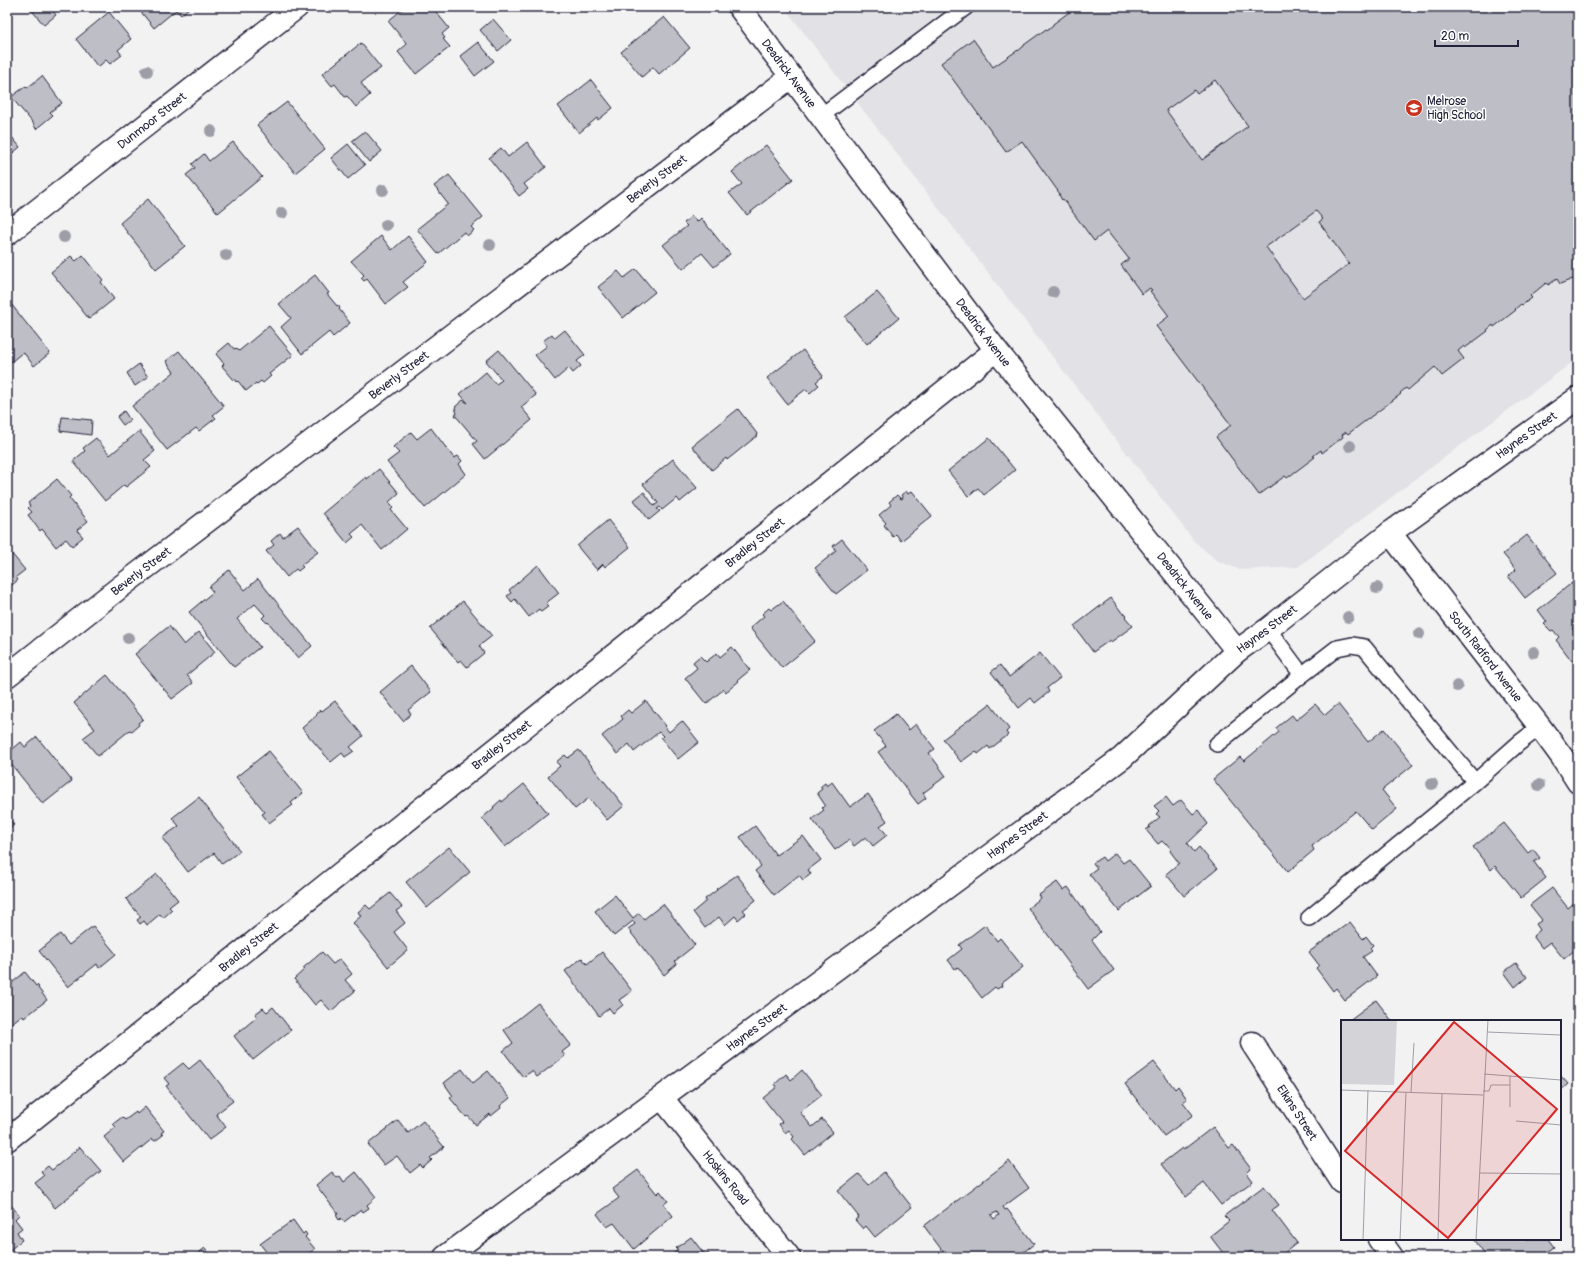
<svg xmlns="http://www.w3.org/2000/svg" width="1585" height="1264" viewBox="0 0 1585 1264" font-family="Pangolin,sans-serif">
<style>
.built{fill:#e2e2e6}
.building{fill:#bebec6;stroke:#22223b;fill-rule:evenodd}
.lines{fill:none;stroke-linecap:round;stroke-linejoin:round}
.service-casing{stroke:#22223b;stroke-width:18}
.minor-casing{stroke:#22223b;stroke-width:25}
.tertiary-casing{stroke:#22223b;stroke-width:25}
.service{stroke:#fff;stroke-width:15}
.minor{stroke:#fff;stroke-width:22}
.tertiary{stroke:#fff;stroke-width:22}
.tree{fill:#9d9da8}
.labels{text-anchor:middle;stroke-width:3;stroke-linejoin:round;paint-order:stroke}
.street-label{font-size:12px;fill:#22223b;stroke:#fff}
.poi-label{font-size:12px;fill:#22223b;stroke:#fff;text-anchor:start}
.inset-road{fill:none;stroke:#9f9fa9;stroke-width:1}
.view{fill:#d62828;fill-opacity:0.15;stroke:#d62828;stroke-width:2}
.inset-edge{fill:none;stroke:#22223b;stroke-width:2}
</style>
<rect width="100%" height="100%" fill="#f2f2f3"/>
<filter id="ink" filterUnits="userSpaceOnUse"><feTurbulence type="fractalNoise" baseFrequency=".025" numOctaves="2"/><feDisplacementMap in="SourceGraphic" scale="8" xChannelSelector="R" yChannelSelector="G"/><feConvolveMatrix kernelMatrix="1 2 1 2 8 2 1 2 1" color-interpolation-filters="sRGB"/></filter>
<g filter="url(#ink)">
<path class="built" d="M784 7H1578V358L1298 567 1240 570 1216 560 1194 541Z"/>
<path class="building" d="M29 7H50L56 15 44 25Z
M137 7H190L181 15 176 10 154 28Z
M401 7H432L449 28 442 34 445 38 443 39 450 47 416 74 398 52 407 44 388 21 403 9Z
M1076 7H1578V277L1560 284 1557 279 1548 285 1546 283 1530 296 1532 298 1522 305 1521 304 1515 309 1516 310 1494 327 1493 325 1487 330 1488 331 1465 348 1464 346 1458 351 1464 359 1442 376 1435 367 1408 390 1406 388 1400 393 1401 394 1348 434 1346 432 1342 435 1343 437 1322 453 1321 450 1313 456 1315 457 1287 478 1285 476 1259 495 1216 437 1231 425 1156 326 1169 316 1150 291 1152 290 1150 288 1142 294 1121 265 1129 259 1107 231 1094 241 1063 199 1062 200 1059 195 1060 194 1022 141 1006 152 941 63 973 39 993 67 1018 50V51L1024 46V45L1046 29 1047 30 1053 25V24ZM1215 80 1248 126 1202 160 1166 110 1194 90 1197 94ZM1316 211 1323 219 1319 222 1349 264 1303 298 1266 247Z
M109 12 131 39 118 50 122 55 110 64 106 60 98 67 76 39Z
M664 17 690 48 659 74 653 67 642 77 621 52Z
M493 19 511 40 498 51 480 30Z
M478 42 494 61 475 76 460 56Z
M361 43 381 68 361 83 370 95 356 107 347 96 345 97 335 84 332 86 322 74Z
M42 76 62 103 50 112 53 115 36 129 33 123 11 97 26 86 27 88Z
M591 80 613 108 598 120 597 118 579 133 558 106Z
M287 102 325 149 295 173 257 125Z
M7 131 20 147 7 158Z
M365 131 382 151 369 162 352 141Z
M233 142 262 177 218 213 186 175 195 168 192 164 204 154 209 161Z
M527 142 546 167 524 184 528 189 519 196 489 158 501 148 508 157Z
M348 144 365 165 348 179 331 158Z
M766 145 793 179 747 215 729 193 742 184 732 172Z
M449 175 483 217 471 227 474 230 467 236 464 232 438 254 417 229 448 204 434 186Z
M148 199 185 246 156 269 120 223Z
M692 216 697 222 701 218 730 254 714 267 702 253 683 269 663 245 687 226 684 223Z
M381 236 392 250 408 236 428 262 403 282 408 287 386 304 367 279 364 281 361 278 364 275 351 261Z
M83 255 103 280 101 282 114 299 89 319 51 272 71 256 76 261Z
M636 269 655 292 623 318 598 287 618 271 624 278Z
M315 275 329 293 327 294 337 306 338 305 340 308 339 309 350 323 333 337 329 332 302 354 281 327 291 318 279 304Z
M877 292 899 318 867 344 845 317Z
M11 304 50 353 34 366 23 352 11 362 7 356V308Z
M269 326 293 355 269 374 271 376 263 383 261 381 257 384 256 383 246 391 238 381 237 382 235 379 234 380 222 366 224 364 216 354 229 343 234 349 236 348 239 351Z
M565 330 585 355 577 361 581 366 573 373 569 368 555 380 535 355 547 346 543 341 552 334 555 338Z
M499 350 536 395 521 407 532 420 485 459 473 444 477 441 455 415 457 414 455 407 463 400 468 403 460 394 486 372 496 384 502 380 486 361Z
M803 350 823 376 816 382 819 385 810 393 806 389 787 404 767 378Z
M179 351 224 406 213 415 216 418 199 431 196 428 167 450 132 406 174 372 166 361Z
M139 364 148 377 135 386 127 373Z
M738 409 758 435 727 460 726 458 712 470 692 446Z
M124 411 130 420 123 425 117 417Z
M62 417 92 420 91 435 60 431Z
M431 428 454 458 458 456 462 461 459 464 466 474 425 508 387 462 399 453 393 447 411 432 417 439Z
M139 431 155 451 144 460 151 467 126 487 124 485 105 501 73 461 85 451 83 448 96 438 110 455Z
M989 438 1015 470 984 495 978 488 968 496 948 471Z
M673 459 697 488 680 502 677 498 662 510 660 507 657 509 660 511 649 520 634 500 644 492 654 506 658 503 643 484Z
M379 469 399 493 389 502 393 508 391 510 407 529 382 550 362 525 351 534 354 537 347 543 323 513 366 477 367 479Z
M57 479 71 496 69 498 88 521 77 530 83 537 72 546 66 539 56 547 42 529 40 531 28 515 32 512 28 508 30 506 28 503Z
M906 491 908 494 912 491 932 516 901 541 896 534 893 537 884 525 886 523 879 515 891 505 889 502 897 495 901 499 903 498 901 495Z
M608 520 630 547 605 567 603 564 597 570 577 546Z
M298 526 318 552 301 565 303 567 298 571 296 569 287 577 266 551 274 545 271 541 280 533 283 537Z
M1527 535 1557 573 1525 598 1508 576 1516 570 1503 554Z
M842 539 867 570 836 594 815 568 836 551 833 546Z
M7 548 25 570 16 577 18 580 7 589Z
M538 565 559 593 546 603 549 606 541 612 539 609 529 617 515 599 512 602 507 596 511 593 509 590Z
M229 570 245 590 258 579 312 646 298 658 268 622 267 623 262 618 265 615 255 604 237 619 260 647 234 667 189 612 213 592 209 587Z
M1578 578V623L1572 628 1578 636V656L1572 661 1556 640 1559 637 1553 630 1551 631 1544 624 1547 622 1538 610Z
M1111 598 1123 614 1125 613 1127 615 1125 617 1133 626 1111 642 1110 640 1093 652 1074 626Z
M463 601 492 636 479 646 484 653 467 667 461 660 458 662 430 628Z
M783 601 815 641 782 668 750 628 764 616 762 614 769 608 771 610Z
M169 626 184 645 199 632 215 652 187 675 193 683 172 699 135 654Z
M732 647 750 670 738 680 739 681 726 692 724 689 706 704 685 678 697 668 693 662 700 656 706 662 717 653 720 657Z
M1040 653 1060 678 1047 688 1049 692 1035 703 1031 698 1019 708 991 672 1000 665 1009 677Z
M411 666 431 692 408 710 411 714 403 721 380 692Z
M107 675 143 719 138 723 139 725 132 731 130 730 98 756 83 738 95 729 74 703Z
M335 701 363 736 350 747 354 751 345 757 342 753 331 762 302 728 317 715 316 714 321 710 322 711Z
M646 701 666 726 665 727 669 732 682 721 699 742 678 759 661 738 663 736 659 732 634 752 629 744 617 754 602 736 623 719 621 716 628 710 631 713Z
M990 704 1009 729 1006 732 1008 735 990 749 988 746 978 754 976 751 961 762 943 739Z
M1315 704 1325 715 1338 704 1368 742 1384 729 1413 765 1382 790 1397 809 1372 830 1356 811 1312 846 1314 850 1288 872 1213 779 1240 757 1244 761 1279 732 1276 728 1292 715 1296 720Z
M896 714 909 730 916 724 935 749 929 753 946 776 923 793 926 798 918 804 878 752 886 746 874 731Z
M37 737 72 781 43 804 7 759V754L21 742 25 747Z
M579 750 624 806 607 820 589 798 575 809 548 776 560 766 556 762 565 755 568 758Z
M269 751 303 793 291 803 293 805 269 823 262 814 265 812 236 777Z
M832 782 850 807 868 794 887 821 880 826 887 835 873 846 866 837 854 846 849 840 835 850 812 819 824 810 822 808 825 805 817 793 822 789 820 787 825 783 827 786Z
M524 784 548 813 505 847 482 818 494 808 493 807 501 800 502 802Z
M199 797 240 851 222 864 214 853 188 872 162 838 179 826 172 818Z
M1166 797 1173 806 1181 800 1193 814 1198 810 1208 824 1189 842H1187L1194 852 1199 847 1217 869 1184 896 1166 874 1179 863 1170 851 1171 849 1166 843 1165 844 1162 841 1158 844 1146 830 1150 827 1149 826 1160 817 1156 814 1159 811 1154 806Z
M7 816 14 825 7 831Z
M1504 823 1528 853 1533 849 1540 858 1534 862 1546 878 1521 898 1495 866 1491 870 1473 847Z
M755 826 776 855 803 836 821 860 808 870 811 874 803 880 799 875 774 895 755 871 761 866 740 837Z
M449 847 470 872 427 908 406 882Z
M1115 853 1123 863 1129 859 1151 886 1119 911 1089 874 1097 868 1093 863 1102 857 1105 861Z
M157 874 178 900 169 907 172 910 163 918 160 914 147 925 144 921 140 924 137 920 141 917 126 899Z
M737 875 756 900 743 910 746 913 738 920 735 916 725 925 719 917 705 928 693 912 706 901 705 899 717 890 716 889Z
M1057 882 1063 890 1068 887 1100 932 1092 940 1114 970 1088 989 1028 908 1041 898 1039 895Z
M1552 888 1568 908 1574 903 1578 907V913L1577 914 1578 916V947L1564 959 1550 942 1542 948 1533 936 1540 930 1536 924 1542 920 1530 905Z
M390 893 402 907 396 911 405 923 394 932 408 950 388 967 353 923 361 916 358 912 366 905 370 909Z
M615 895 633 918 639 913 644 919 663 904 695 945 675 961 677 964 664 975 628 929 635 924 633 921 614 936 595 911Z
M1350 922 1363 939 1366 936 1373 945 1370 948 1372 951 1363 957 1377 976 1345 1000 1336 988 1333 991 1316 968 1319 965 1309 952Z
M985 925 997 941 1000 938 1023 967 1001 984 1002 986 997 989 995 987 982 998 958 967 955 969 948 960 962 949 959 945Z
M93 926 116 954 99 968 97 964 68 987 39 951 60 934 69 945Z
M322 952 333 964 340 959 352 974 345 980 355 991 331 1011 321 1000 315 1005 294 979 305 969 303 968Z
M602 952 632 991 619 1000 623 1005 613 1013 609 1008 599 1016 565 971 582 958 587 964Z
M1516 963 1527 977 1515 987 1504 972Z
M25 972 36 986 37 985 39 987 38 988 47 1000 24 1018 22 1015 8 1026 7 1025V987Z
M1376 1000 1392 1021H1348Z
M538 1003 571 1045 562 1052 565 1056 537 1077 532 1071 523 1077 503 1051 513 1043 504 1030Z
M273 1007 291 1030 253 1060 234 1036 257 1017 255 1014 263 1008 267 1012Z
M200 1060 208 1070 209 1069 233 1101 216 1114 226 1127 209 1140 166 1086 169 1084 164 1078 183 1063 189 1069Z
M1154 1062 1175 1089 1178 1086 1187 1099 1183 1102 1193 1115 1164 1136 1125 1084Z
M462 1069 473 1083 488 1071 510 1098 500 1106 501 1108 491 1116 490 1114 476 1125 468 1116 466 1117 450 1098 453 1096 444 1083Z
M802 1070 822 1095 800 1112 812 1127 822 1119 833 1132 805 1155 792 1139 794 1137 789 1130 785 1133 779 1124 782 1122 763 1098 777 1087 775 1084 786 1074 791 1080Z
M1560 1075 1568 1084 1560 1091Z
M145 1107 164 1131 161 1133 163 1135 155 1141 152 1139 124 1162 104 1137 116 1127 113 1124 122 1117 125 1120 136 1112 137 1114Z
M398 1120 408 1133 423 1121 444 1147 430 1158 432 1160 423 1168 420 1165 410 1173 397 1156 384 1165 368 1144Z
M1213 1127 1229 1148 1233 1145 1251 1169 1247 1173 1253 1181 1221 1205 1204 1183 1186 1197 1161 1164 1182 1148 1183 1150Z
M80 1147 101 1171 55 1208 35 1183 44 1176 41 1172 48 1166 52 1170Z
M1009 1161 1029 1188 1003 1207 1005 1210 1007 1209 1034 1244 1017 1257H947L924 1226ZM997 1212 999 1215 994 1219 991 1215Z
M638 1170 657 1194 660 1191 668 1201 664 1204 673 1216 634 1249 614 1223 607 1227 597 1214 619 1198 612 1189Z
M332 1172 337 1178 340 1176 344 1182 356 1172 376 1197 367 1205 369 1208 363 1212 361 1209 344 1222 341 1218 339 1220 336 1215 338 1214 316 1185Z
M884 1172 912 1207 875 1237 866 1226 863 1229 855 1220 859 1217 838 1191 859 1174 869 1185Z
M1264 1186 1279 1205 1272 1210 1297 1243 1279 1257H1255L1251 1251 1243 1257H1226L1210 1236 1229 1221 1224 1216Z
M7 1200 19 1215 15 1219 22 1228 17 1232 22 1240 11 1249 17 1257H7Z
M293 1220 303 1234 305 1232 307 1235 305 1237 315 1249 304 1257H264L268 1254 260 1244Z
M691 1237 705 1255 708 1253 712 1257H669L678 1250 676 1248Z
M1474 1239H1548L1554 1247 1540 1257H1518L1516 1255 1514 1257H1487Z
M205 1248 212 1257H193Z"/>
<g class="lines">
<defs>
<path id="service" d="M821 116 966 7
M1268 629 1302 675 1337 648 1352 645 1364 647 1475 782 1519 743 1540 727
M1217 744 1302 675
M1309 918 1475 782"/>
<g id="minor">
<path id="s1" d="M7 234 297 7"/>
<path id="s2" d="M1390 533 1540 727 1562 757 1578 782"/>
<path id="s3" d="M7 676 119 588 791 77"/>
<path id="s4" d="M1252 1043 1342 1182"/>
<path id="s5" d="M662 1098 789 1257"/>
<path id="s6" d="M7 1140 996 350"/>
<path d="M1379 1239 1392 1257"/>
<path id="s7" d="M445 1257 1122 758 1237 651 1268 629 1390 533 1578 398"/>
</g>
<g id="tertiary">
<path id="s8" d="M739 7 996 350 1237 651"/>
</g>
</defs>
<use href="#service" class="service-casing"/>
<use href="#minor" class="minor-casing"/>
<use href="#tertiary" class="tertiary-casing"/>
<use href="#service" class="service"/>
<use href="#minor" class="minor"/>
<use href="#tertiary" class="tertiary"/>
</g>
<g class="tree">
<circle cx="147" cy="71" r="6"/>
<circle cx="211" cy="131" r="6"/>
<circle cx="383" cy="190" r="6"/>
<circle cx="282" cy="213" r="6"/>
<circle cx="386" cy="225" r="6"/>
<circle cx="64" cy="237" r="6"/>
<circle cx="490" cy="245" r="6"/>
<circle cx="226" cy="255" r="6"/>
<circle cx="1053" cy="292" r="6"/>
<circle cx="1350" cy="446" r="6"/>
<circle cx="1377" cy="588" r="6"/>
<circle cx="1348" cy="617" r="6"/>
<circle cx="1419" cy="634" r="6"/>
<circle cx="128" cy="638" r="6"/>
<circle cx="1534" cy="652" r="6"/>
<circle cx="1457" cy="686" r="6"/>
<circle cx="1432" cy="784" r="6"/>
<circle cx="1539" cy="785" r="6"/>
</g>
</g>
<defs>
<symbol id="school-disc" viewBox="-11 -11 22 22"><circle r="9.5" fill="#c8321e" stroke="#fff"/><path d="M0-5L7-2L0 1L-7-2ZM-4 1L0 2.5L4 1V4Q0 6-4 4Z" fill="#fff"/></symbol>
</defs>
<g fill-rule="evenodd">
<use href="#school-disc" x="1404" y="98" width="20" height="20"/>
</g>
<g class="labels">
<g class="street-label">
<text dy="4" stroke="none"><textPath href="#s8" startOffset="83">Deadrick Avenue</textPath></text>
<text dy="4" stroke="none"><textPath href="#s1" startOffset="184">Dunmoor Street</textPath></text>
<text dy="4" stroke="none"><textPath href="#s3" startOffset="818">Beverly Street</textPath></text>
<text dy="4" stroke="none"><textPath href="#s8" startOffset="407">Deadrick Avenue</textPath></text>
<text dy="4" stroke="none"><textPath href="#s3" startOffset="494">Beverly Street</textPath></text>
<text dy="4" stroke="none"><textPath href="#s7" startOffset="1359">Haynes Street</textPath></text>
<text dy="4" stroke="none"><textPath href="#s6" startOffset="957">Bradley Street</textPath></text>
<text dy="4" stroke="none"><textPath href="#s3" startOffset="170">Beverly Street</textPath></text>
<text dy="4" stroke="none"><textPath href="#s8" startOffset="731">Deadrick Avenue</textPath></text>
<text dy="4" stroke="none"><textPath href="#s7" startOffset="1035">Haynes Street</textPath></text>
<text dy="4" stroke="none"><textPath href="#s2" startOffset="156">South Radford Avenue</textPath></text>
<text dy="4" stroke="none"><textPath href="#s6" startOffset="633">Bradley Street</textPath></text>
<text dy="4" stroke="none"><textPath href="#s7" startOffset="711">Haynes Street</textPath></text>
<text dy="4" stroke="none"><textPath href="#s6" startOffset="309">Bradley Street</textPath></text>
<text dy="4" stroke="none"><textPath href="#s7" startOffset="387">Haynes Street</textPath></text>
<text dy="4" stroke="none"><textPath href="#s4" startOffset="83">Elkins Street</textPath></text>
<text dy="4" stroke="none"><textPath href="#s5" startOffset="102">Hoskins Road</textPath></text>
</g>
<g class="poi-label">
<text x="1427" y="105">Melrose<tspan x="1427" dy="14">High School</tspan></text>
</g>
</g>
<g transform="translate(1341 1020)">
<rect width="220" height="220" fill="#f2f2f3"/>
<path d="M0 0H56L53 65 0 64Z" fill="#d3d3d8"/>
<path class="inset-road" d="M146 12 220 15M143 54 220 60M0 70 142 75M142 71H148L150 65H169V56M70 72 73 23M169 87V65M175 101 220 105M139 153 220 154M22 220 27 70M59 220 65 72M97 220 101 74M135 220 147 0"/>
<path class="view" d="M113 2 216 89 107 218 4 131Z"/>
<rect width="220" height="220" class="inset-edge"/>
</g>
<rect width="1585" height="1264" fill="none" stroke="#fff" stroke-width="24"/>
<rect x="12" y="12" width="1561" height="1240" fill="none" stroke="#22223b" stroke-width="1.5" filter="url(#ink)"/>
<path d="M1435 40v6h83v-6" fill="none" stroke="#22223b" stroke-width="2"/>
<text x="1441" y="40" font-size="12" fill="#22223b" stroke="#ffffff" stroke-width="3" paint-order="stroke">20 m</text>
</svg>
